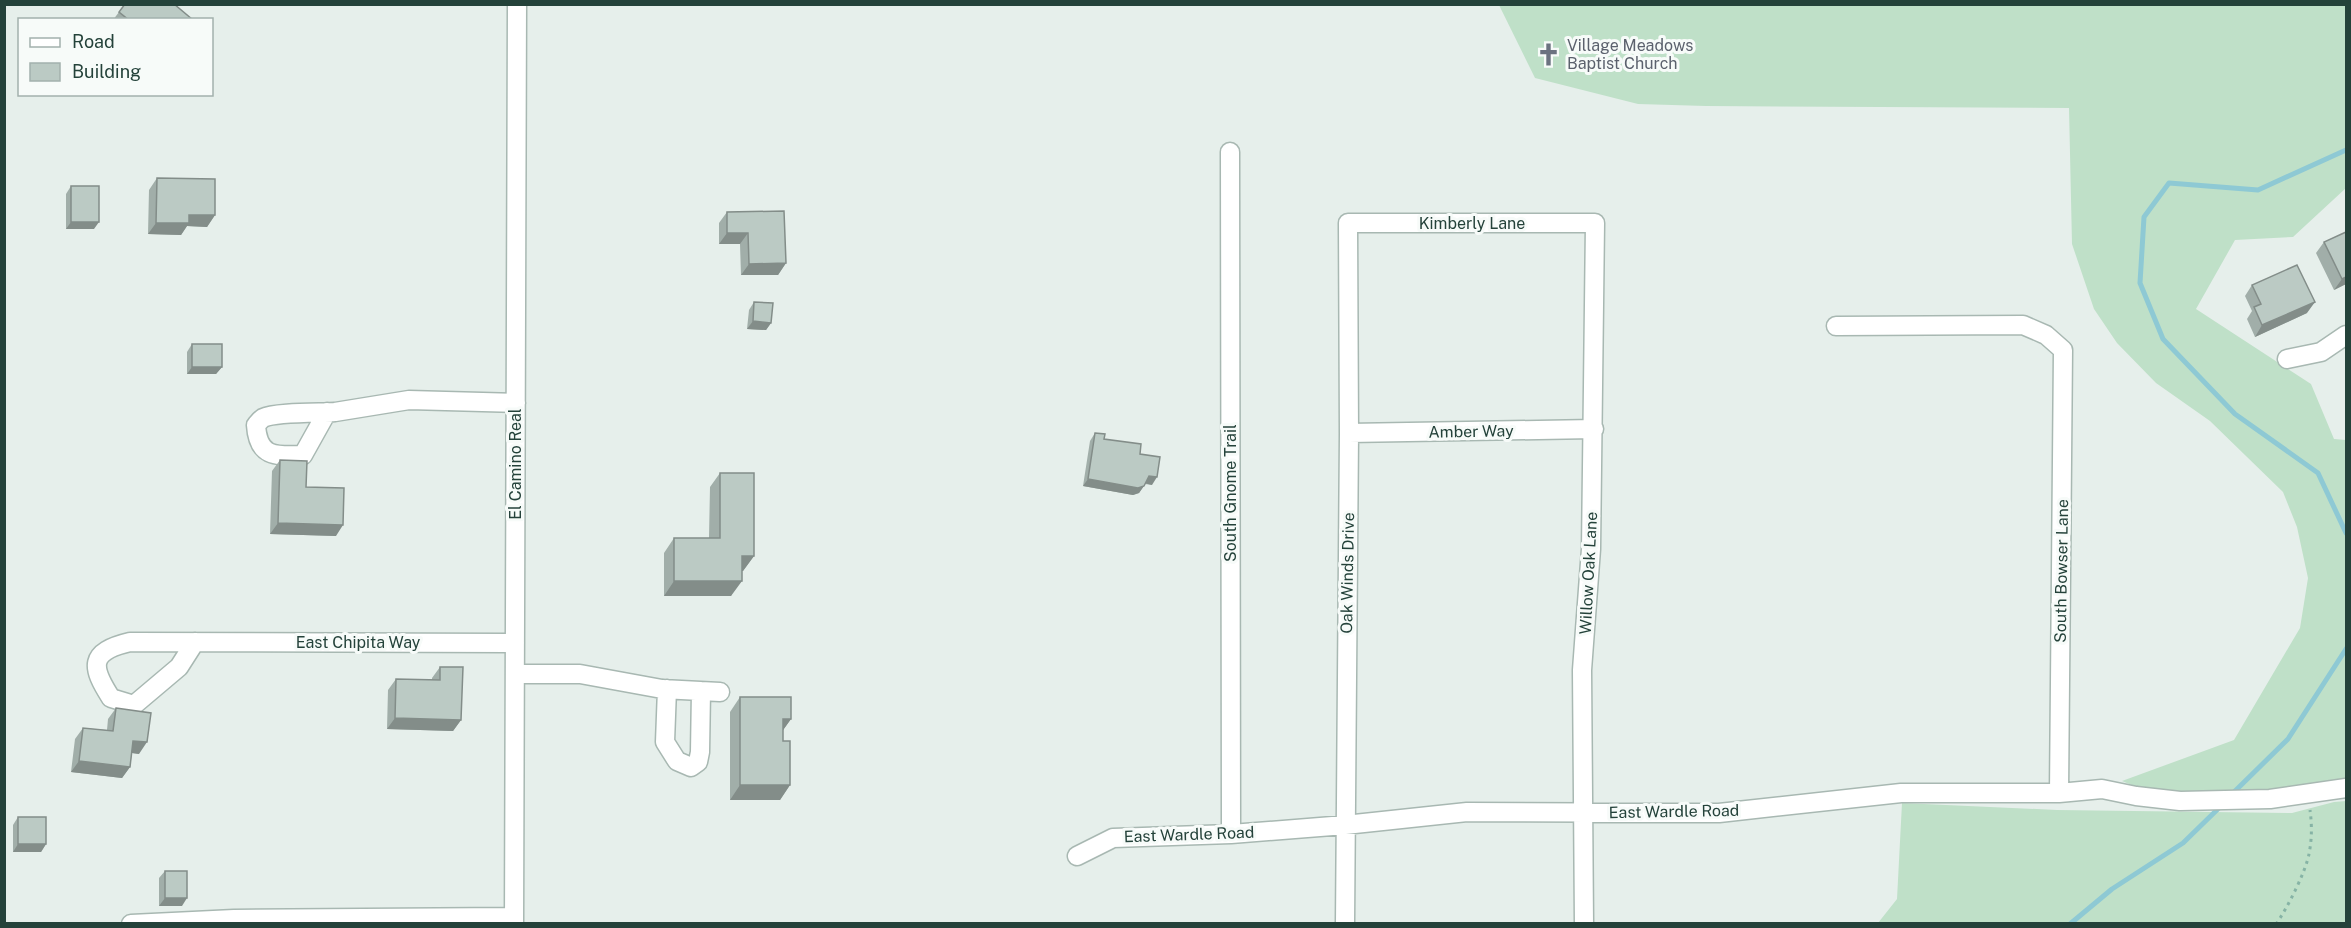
<svg xmlns="http://www.w3.org/2000/svg" width="2351" height="928" viewBox="0 0 2351 928" font-family="'Public Sans',sans-serif">
<style>
.grass{fill:#bfe0c8}
.lines{fill:none;stroke-linecap:round;stroke-linejoin:round}
.stream{stroke:#8ec9d4;stroke-width:5}
.minor-casing{stroke:#a8b8b2;stroke-width:21}
.path{stroke:#86b3a5;stroke-width:3;stroke-dasharray:3 4.5;stroke-linecap:butt}
.minor{stroke:#fff;stroke-width:18}
.wall{fill:#a1aea9}
.shaded-wall{fill:#838d89}
.building{fill:#bbcac4;stroke:#838d89;stroke-width:1.5}
.labels{text-anchor:middle;stroke-width:6;stroke-linejoin:round;paint-order:stroke}
.worship-label{font-size:16px;fill:#5b616d;stroke:#f7fbf9;text-anchor:start}
.street-label{font-size:16px;fill:#24423a;stroke:#f7fbf9}
</style>
<rect width="100%" height="100%" fill="#e6efeb"/>
<path class="grass" d="M1499 5H2346V188L2293 237 2235 240 2196 309 2311 384 2334 439 2346 440V778L2264 790 2185 792 2146 791 2122 781 2234 740 2300 628 2308 578 2297 527 2283 492 2210 421 2156 383 2117 343 2094 309 2072 244 2069 108 1706 106 1638 104 1535 78Z
M2346 801V923H1878L1897 899 1902 803 2057 810 2292 813 2334 802Z"/>
<g class="lines">
<path class="stream" d="M2346 150 2258 190 2169 183 2144 217 2140 283 2163 339 2235 414 2318 473 2346 533
M2232 794 2288 739 2346 649
M2070 924 2112 889 2183 843 2222 805"/>
<defs>
<path id="minor" d="M1230 152 1231 834
M1836 326 2023 325 2046 335 2063 350 2059 793
M2287 359 2321 352 2346 335
M327 412 303 455C276 456 258 458 256 425 258 423 260 420 263 418 275 412 320 413 335 412L409 400 516 403
M1349 433 1594 429
M195 642 179 667 134 705 111 698C91 667 88 652 130 642L515 643
M515 674H580L662 689 720 692
M667 689 665 742 677 761 691 767 698 762 700 752 701 691
M1077 856 1113 838 1231 834 1345 825 1467 812 1719 813 1901 793H2059L2102 789 2136 796 2180 801 2270 799 2346 788
M131 924 234 919 514 917
M514 924 517 4
M1345 924 1349 433 1348 223H1595L1591 549 1582 670 1584 924"/>
</defs>
<use href="#minor" class="minor-casing"/>
<path class="path" d="M2276 924C2287 909 2306 871 2309 854 2312 839 2312 825 2310 810"/>
<use href="#minor" class="minor"/>
</g>
<path class="wall" d="M119 12 193 20H113Z
M157 178 215 215 207 227 187 226 181 235 148 234 149 190Z
M71 186 94 229H66V194Z
M727 212 786 263 778 275H741L740 244H719V223Z
M2346 232V284L2334 290 2316 253 2324 242Z
M2252 285 2307 313 2255 337 2247 319 2252 311 2245 296Z
M754 302 771 323 766 330 747 329 749 310Z
M192 344 222 367 216 374H187V352Z
M1095 433 1104 439 1140 454 1152 485 1145 484 1139 493 1133 495 1083 486 1090 441Z
M280 460 306 487 336 536 270 534 272 471Z
M720 473 754 556 743 571H742L731 596H664V553L674 538H709L710 487Z
M440 667 461 720 453 731 387 729 388 690 396 679 432 680V678Z
M740 697 791 719 783 730V741L790 785 780 800H730V712Z
M116 708 139 754 132 753 130 767 122 778 71 772 75 739 83 728 107 730 108 719Z
M18 817 46 844 41 852H13V825Z
M165 871 182 906H159V878Z"/>
<path class="shaded-wall" d="M189 215H215L207 227 187 226 181 235 148 234 156 223Z
M71 222H99L94 229H66Z
M727 233H748L740 244H719Z
M786 263 778 275H741L749 264Z
M2346 277V284L2334 290 2342 279Z
M2315 302 2307 313 2255 337 2262 325Z
M753 321 771 323 766 330 747 329Z
M192 367H222L216 374H187Z
M1149 476 1157 477 1152 485 1144 483Z
M1088 479 1144 486 1139 493 1133 495 1083 486Z
M278 523 343 525 336 536 270 534Z
M742 556H754L743 571H731Z
M674 581H742L731 596H664Z
M395 718 461 720 453 731 387 729Z
M783 719H791L781 733Z
M133 741 147 742 139 754 125 752Z
M79 761 130 767 122 778 71 772Z
M740 785H790L780 800H730Z
M18 844H46L41 852H13Z
M165 898H187L182 906H159Z"/>
<path class="building" d="M125 4H174L193 20H129L119 12Z
M157 178 215 179V215H189V223H156Z
M71 186H99V222H71Z
M784 211 786 263 749 264 748 233H727V212Z
M2346 232V277L2342 279 2324 242Z
M2297 265 2315 302 2262 325 2254 307 2261 304 2252 285Z
M754 302 773 303 771 323 753 321Z
M192 344H222V367H192Z
M1095 433 1105 434 1104 439 1141 444 1140 454 1160 457 1157 477 1149 476 1144 486 1138 488 1088 479Z
M280 460 307 461 306 487 344 488 343 525 278 523Z
M720 473H754V556H742V581H674V538H720Z
M440 667H463L461 720 395 718 396 679 440 680Z
M740 697H791V719H783V741H790V785H740Z
M116 708 151 713 147 742 133 741 130 767 79 761 83 728 113 731Z
M18 817H46V844H18Z
M165 871H187V898H165Z"/>
<defs>
<symbol id="church-bare" viewBox="-9 -9 18 18"><path d="M-1.2-6h2.4v3.5h3.3v2.4h-3.3V6h-2.4V-.1h-3.3v-2.4h3.3Z" fill="#6b7280" stroke="#f7fbf9" stroke-width="2.5" paint-order="stroke"/></symbol>
</defs>
<g fill-rule="evenodd">
<use href="#church-bare" x="1532" y="38" width="33" height="33"/>
</g>
<g class="labels">
<g class="worship-label">
<text x="1567" y="51">Village Meadows<tspan x="1567" dy="18">Baptist Church</tspan></text>
</g>
<g class="street-label">
<text x="1472" y="229">Kimberly Lane</text>
<text transform="translate(1471 431) rotate(-1)" y="6">Amber Way</text>
<text transform="translate(515 464) rotate(-90)" y="6">El Camino Real</text>
<text transform="translate(1230 493) rotate(-90)" y="6">South Gnome Trail</text>
<text transform="translate(2061 571) rotate(-89)" y="6">South Bowser Lane</text>
<text transform="translate(1347 573) rotate(-89)" y="6">Oak Winds Drive</text>
<text transform="translate(1588 573) rotate(-87)" y="6">Willow Oak Lane</text>
<text x="358" y="648">East Chipita Way</text>
<text transform="translate(1674 811) rotate(-1)" y="6">East Wardle Road</text>
<text transform="translate(1189 834) rotate(-2)" y="6">East Wardle Road</text>
</g>
</g>
<rect width="2351" height="928" fill="none" stroke="#24423a" stroke-width="12"/>
<rect x="18" y="18" width="195" height="78" fill="#f7fbf9" stroke="#a3b1ad" stroke-width="1.5"/>
<rect x="30" y="38" width="30" height="9" fill="#ffffff" stroke="#a3b1ad" stroke-width="1.5"/>
<text x="72" y="48" font-size="18" fill="#24423a">Road</text>
<rect x="30" y="63" width="30" height="18" fill="#bbcac4" stroke="#a3b1ad" stroke-width="1.5"/>
<text x="72" y="78" font-size="18" fill="#24423a">Building</text>
</svg>
